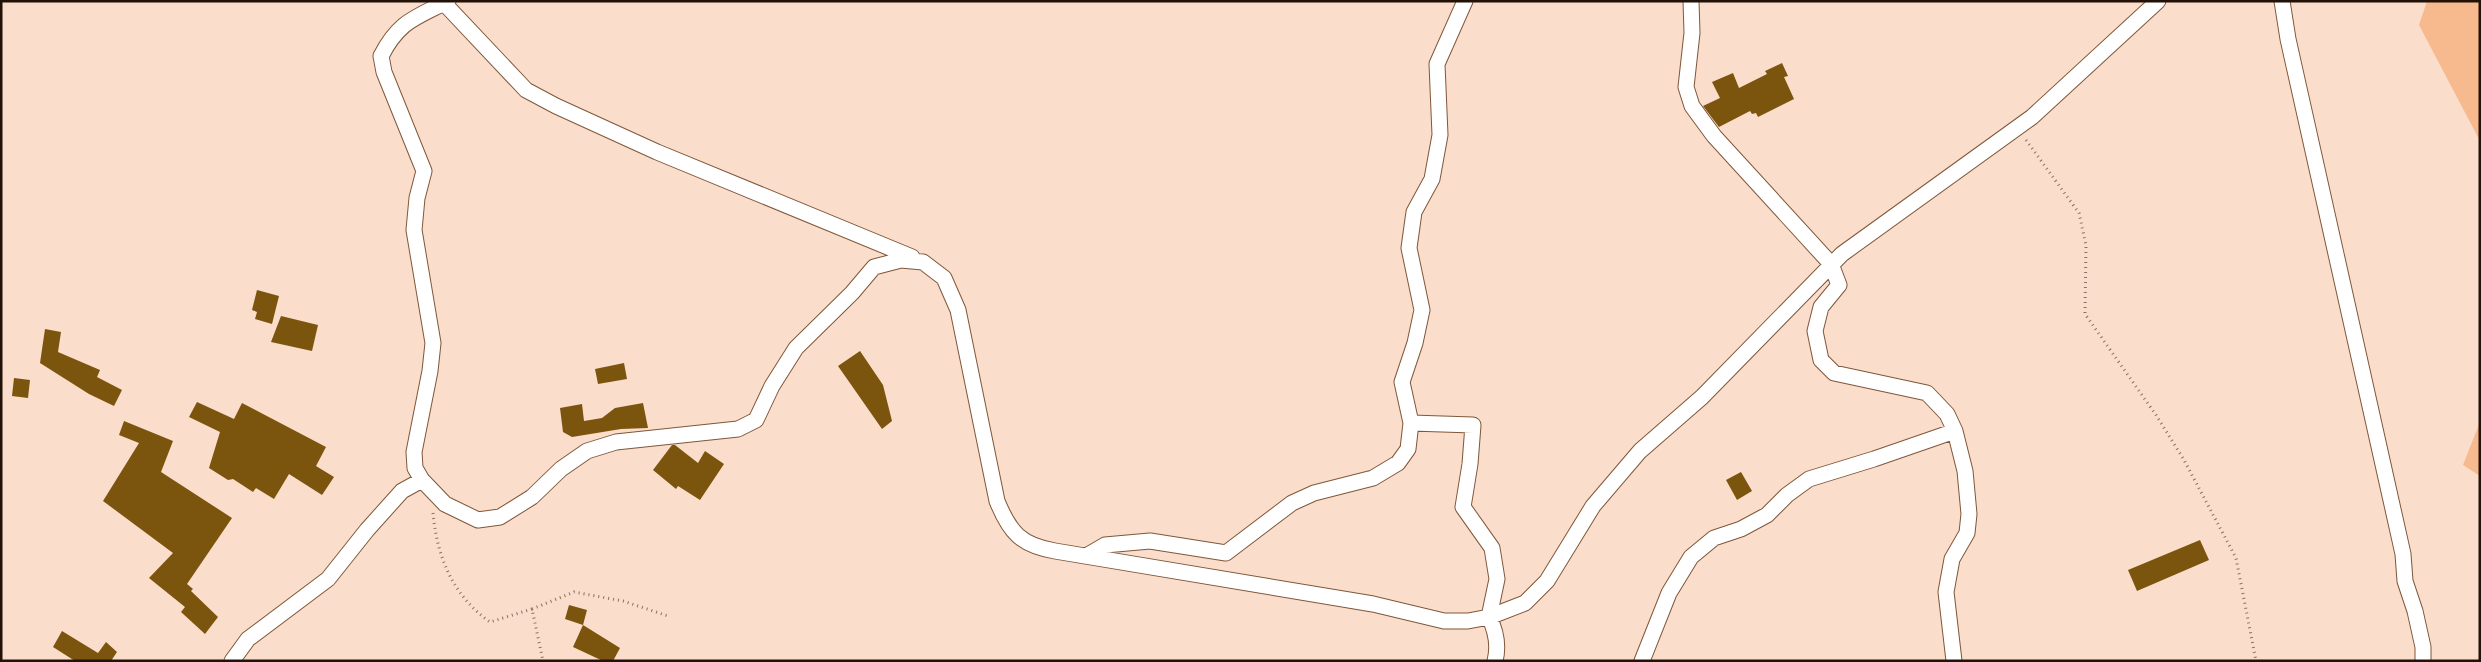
<svg xmlns="http://www.w3.org/2000/svg" width="2481" height="662" viewBox="0 0 2481 662" font-family="Spectral,serif">
<style>
.green{fill:#f7b98e}
.building{fill:#7b540e}
.lines{fill:none;stroke-linecap:round;stroke-linejoin:round}
.minor-casing{stroke:#7f573a;stroke-width:17}
.path{stroke:#897364;stroke-width:3;stroke-dasharray:1 4;stroke-linecap:butt}
.minor{stroke:#fff;stroke-width:15}
</style>
<rect width="100%" height="100%" fill="#faddca"/>
<path class="green" d="M2427 1H2480V141L2419 25Z
M2480 422V476L2463 465Z"/>
<path class="building" d="M1782 63 1788 76 1784 77 1794 99 1758 117 1756 113 1752 114 1750 111 1719 127 1703 106 1720 98 1712 82 1733 73 1739 88 1767 74 1765 71Z
M257 290 279 296 272 324 255 319 257 312 252 310Z
M281 316 318 325 312 351 271 342Z
M45 329 61 332 58 352 100 370 97 377 122 390 114 406 89 394 40 363Z
M860 351 883 385 892 421 882 429 838 366Z
M624 363 627 379 598 384 595 369Z
M14 378 30 380 28 398 12 396Z
M197 402 234 419 242 403 326 447 316 466 334 477 322 495 289 474 274 499 256 488 253 492 233 479 228 480 209 468 220 432 189 417Z
M643 403 648 428 621 429 572 437 563 432 560 408 582 404 584 421 602 418 615 408Z
M124 421 173 441 161 472 232 518 187 584 193 589 191 591 218 617 205 634 181 612 185 607 149 578 173 553 103 501 139 443 119 435Z
M672 445H675L698 463 705 451 724 464 700 500 678 486 676 489 653 470Z
M1741 472 1752 491 1737 500 1726 480Z
M2200 540 2209 560 2137 591 2128 570Z
M569 605 587 610 583 625 565 619Z
M583 625 620 648 613 661H603L573 647Z
M62 631 98 653 106 642 117 652 111 661H75L53 647Z"/>
<g class="lines">
<defs>
<path id="minor" d="M442 1 526 90 556 106 657 152 912 257
M448 1C415 18 399 21 381 56L384 72 424 171 417 198 414 230 433 343 430 371 414 452 415 468 422 480 445 504 478 520 500 517 532 497 561 469 587 451 616 442 738 429 756 420 772 386 796 348 852 293 874 267 901 260 923 262 944 278 958 310 997 501C1010 533 1021 545 1055 551L1373 604 1444 621H1468L1489 617 1525 603 1547 581 1593 506 1640 451 1702 397 1842 254 2032 117 2158 1
M1691 1 1692 33 1686 87 1692 106 1714 136 1831 264 1839 285 1821 307 1815 331 1821 360 1834 373 1927 393 1947 414 1955 431 1965 471 1969 514 1967 533 1952 559 1946 592 1954 661
M2282 1 2288 39 2403 554 2405 581 2415 611 2423 647V661
M1411 423 1473 425 1470 464 1463 507 1492 548 1497 579 1489 617C1496 631 1499 645 1495 661
M1086 556 1105 545 1150 541 1226 553 1292 503 1314 493 1373 478 1398 463 1408 449 1411 423 1402 382 1415 343 1422 310 1409 248 1414 212 1432 179 1440 135 1437 64 1465 1
M232 661 248 639 328 579 367 530 402 491 422 480
M1642 661 1669 593 1691 557 1714 538 1741 529 1767 515 1787 495 1809 479 1874 459 1955 431"/>
</defs>
<use href="#minor" class="minor-casing"/>
<path class="path" d="M2026 140 2079 213 2086 245 2085 314 2156 415 2184 460 2236 558 2256 661
M433 513C437 557 453 596 490 622L532 609 543 661
M532 609 574 592 623 601 668 616"/>
<use href="#minor" class="minor"/>
</g>
<rect width="2481" height="662" fill="none" stroke="#211106" stroke-width="5"/>
</svg>
